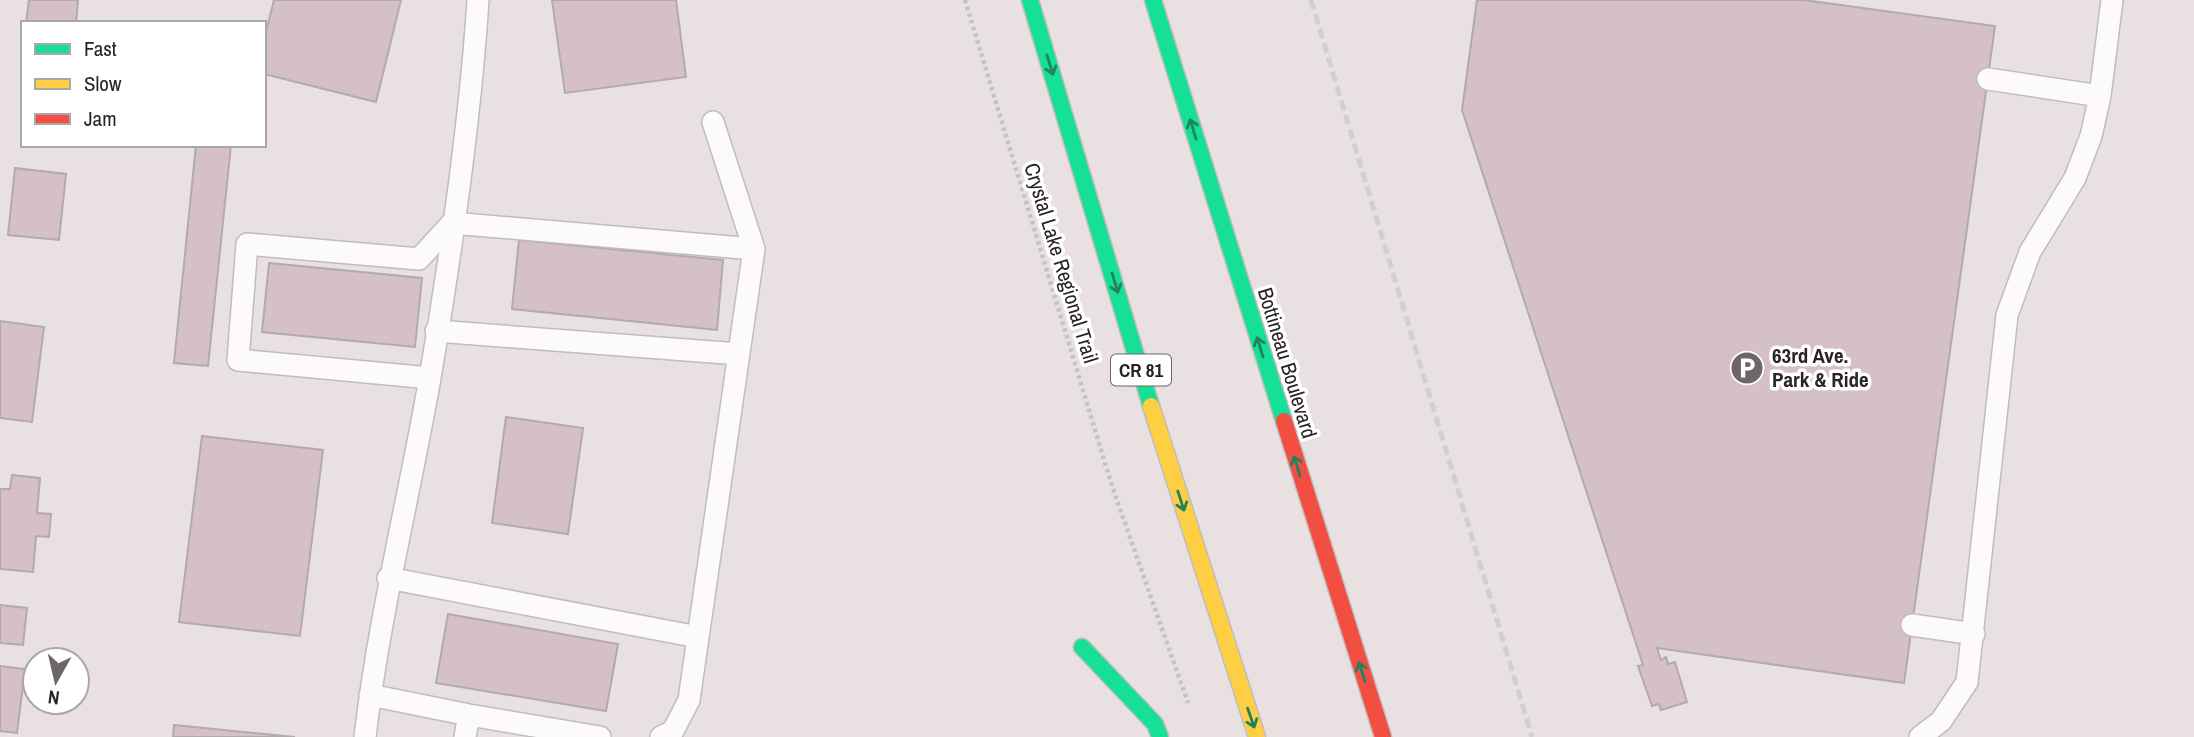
<svg xmlns="http://www.w3.org/2000/svg" width="2194" height="737" viewBox="0 0 2194 737" font-family="'Archivo Narrow',sans-serif">
<style>
.building{fill:#d4c0c5;stroke:#b1abac;stroke-width:2}
.lines{fill:none;stroke-linecap:round;stroke-linejoin:round}
.lane-casing{stroke:#c1bcbd;stroke-width:24}
.fast-casing{stroke:#c1bcbd;stroke-width:19}
.slow-casing{stroke:#c1bcbd;stroke-width:19}
.jam-casing{stroke:#c1bcbd;stroke-width:19}
.path{stroke:#c4c2c2;stroke-width:4.5;stroke-dasharray:3.5 3.5;stroke-linecap:butt}
.lane{stroke:#fcfafa;stroke-width:21}
.fast{stroke:#16e098;stroke-width:16}
.slow{stroke:#ffcf43;stroke-width:16}
.jam{stroke:#f24e42;stroke-width:16}
.rail{stroke:#d2cfd0;stroke-width:5;stroke-dasharray:10 5;stroke-linecap:butt}
.oneway{stroke:#20825e}
.labels{text-anchor:middle;stroke-width:7;stroke-linejoin:round;paint-order:stroke}
.shield{fill:#fff;stroke:#696666;stroke-width:2}
.shield-label{font-size:19px;font-weight:bold;fill:#292425}
.street-label{font-size:21px;fill:#292425;stroke:#fff}
.poi-label{font-size:21px;font-weight:bold;fill:#292425;stroke:#fff;text-anchor:start}
</style>
<rect width="100%" height="100%" fill="#e8e0e1"/>
<path class="building" d="M29 0H78L76 23H26Z
M274 0H401L376 102 264 74V40Z
M552 0H676L686 77 565 93Z
M1477 0H1804L1995 26 1904 683 1657 648 1661 660 1666 657 1668 664 1675 662 1687 702 1661 710 1659 704 1652 706 1638 666 1643 665 1462 110Z
M196 145H231L208 366 174 363Z
M15 168 66 174 59 240 8 235Z
M519 240 723 260 717 330 512 309Z
M269 263 422 278 415 347 262 332Z
M0 321 44 327 32 422 0 418Z
M506 417 583 428 568 534 492 523Z
M202 436 323 450 300 636 179 622Z
M12 475 40 478 37 513 51 514 49 537 36 536 33 572 0 569V489H10Z
M0 605 27 608 23 645 0 643Z
M448 614 618 644 606 711 436 683Z
M0 666 25 669 17 733 0 731Z
M174 725 295 737H173Z"/>
<g class="lines">
<defs>
<path id="lane" d="M1988 79 2100 96
M436 331 739 354
M430 378 238 360 247 244 419 259 452 223 754 249
M388 578 698 637
M1912 625 1974 634
M370 695 469 715
M365 737C379 616 409 498 430 378 451 254 470 126 478 0
M465 737 469 715 600 737
M661 737 673 731 689 700 754 249 713 122
M1920 737 1941 721 1967 682 2007 315 2030 252 2075 178 2091 136 2100 96 2112 0"/>
<path id="fast" d="M1030 0 1151 406
M1153 0 1284 421
M1082 647 1155 724 1160 737"/>
<path id="slow" d="M1151 406 1257 737"/>
<path id="jam" d="M1284 421 1383 737"/>
</defs>
<use href="#lane" class="lane-casing"/>
<use href="#fast" class="fast-casing"/>
<use href="#slow" class="slow-casing"/>
<use href="#jam" class="jam-casing"/>
<path class="path" d="M965 0 1112 486 1188 703"/>
<use href="#lane" class="lane"/>
<use href="#fast" class="fast"/>
<use href="#slow" class="slow"/>
<use href="#jam" class="jam"/>
<path class="rail" d="M1311 0 1532 737"/>
</g>
<defs><path id="oneway-shaft" d="M-6 0H5M1.5-3L5.5 0L1.5 3" fill="none" stroke-width="1.6" stroke-linecap="round" stroke-linejoin="round" transform="scale(1.75)"/></defs>
<g class="oneway">
<use href="#oneway-shaft" transform="translate(1050 65) rotate(73)"/>
<use href="#oneway-shaft" transform="translate(1193 129) rotate(-107)"/>
<use href="#oneway-shaft" transform="translate(1115 283) rotate(73)"/>
<use href="#oneway-shaft" transform="translate(1260 347) rotate(-107)"/>
<use href="#oneway-shaft" transform="translate(1297 466) rotate(-107)"/>
<use href="#oneway-shaft" transform="translate(1181 501) rotate(72)"/>
<use href="#oneway-shaft" transform="translate(1362 672) rotate(-108)"/>
<use href="#oneway-shaft" transform="translate(1251 718) rotate(71)"/>
</g>
<defs>
<symbol id="parking-disc" viewBox="-11 -11 22 22"><circle r="9.5" fill="#6c6667" stroke="#fff"/><path d="M-3.5-5.5H1a3.5 3.5 0 0 1 0 7H-1V5.5H-3.5ZM-1-3.4V-.6H.8a1.4 1.4 0 0 0 0-2.8Z" fill="#fff"/></symbol>
</defs>
<g fill-rule="evenodd">
<use href="#parking-disc" x="1728" y="349" width="38" height="38"/>
</g>
<g class="labels">
<rect class="shield" x="1111" y="354.5" width="60" height="31" rx="5"/>
<g class="shield-label">
<text x="1141" y="377">CR 81</text>
</g>
<g class="street-label">
<text transform="translate(1061 263) rotate(73)" y="7">Crystal Lake Regional Trail</text>
<text transform="translate(1287 363) rotate(73)" y="7">Bottineau Boulevard</text>
</g>
<g class="poi-label">
<text x="1772" y="363">63rd Ave.<tspan x="1772" dy="24">Park &amp; Ride</tspan></text>
</g>
</g>
<rect x="21" y="21" width="245" height="126" fill="#ffffff" stroke="#a9a7a8" stroke-width="2"/>
<rect x="35" y="44" width="35" height="10" fill="#16e098" stroke="#a9a7a8" stroke-width="2"/>
<text x="84" y="56" font-size="21" fill="#292425">Fast</text>
<rect x="35" y="79" width="35" height="10" fill="#ffcf43" stroke="#a9a7a8" stroke-width="2"/>
<text x="84" y="91" font-size="21" fill="#292425">Slow</text>
<rect x="35" y="114" width="35" height="10" fill="#f24e42" stroke="#a9a7a8" stroke-width="2"/>
<text x="84" y="126" font-size="21" fill="#292425">Jam</text>
<g transform="translate(56 681) rotate(188)"><circle r="33" fill="#ffffff" stroke="#a9a7a8" stroke-width="2"/>
<path d="M0-5L12 26L0 18L-12 26Z" fill="#6c6667"/>
<text y="-10" font-size="19" font-weight="bold" text-anchor="middle" fill="#292425">N</text>
</g>
</svg>
